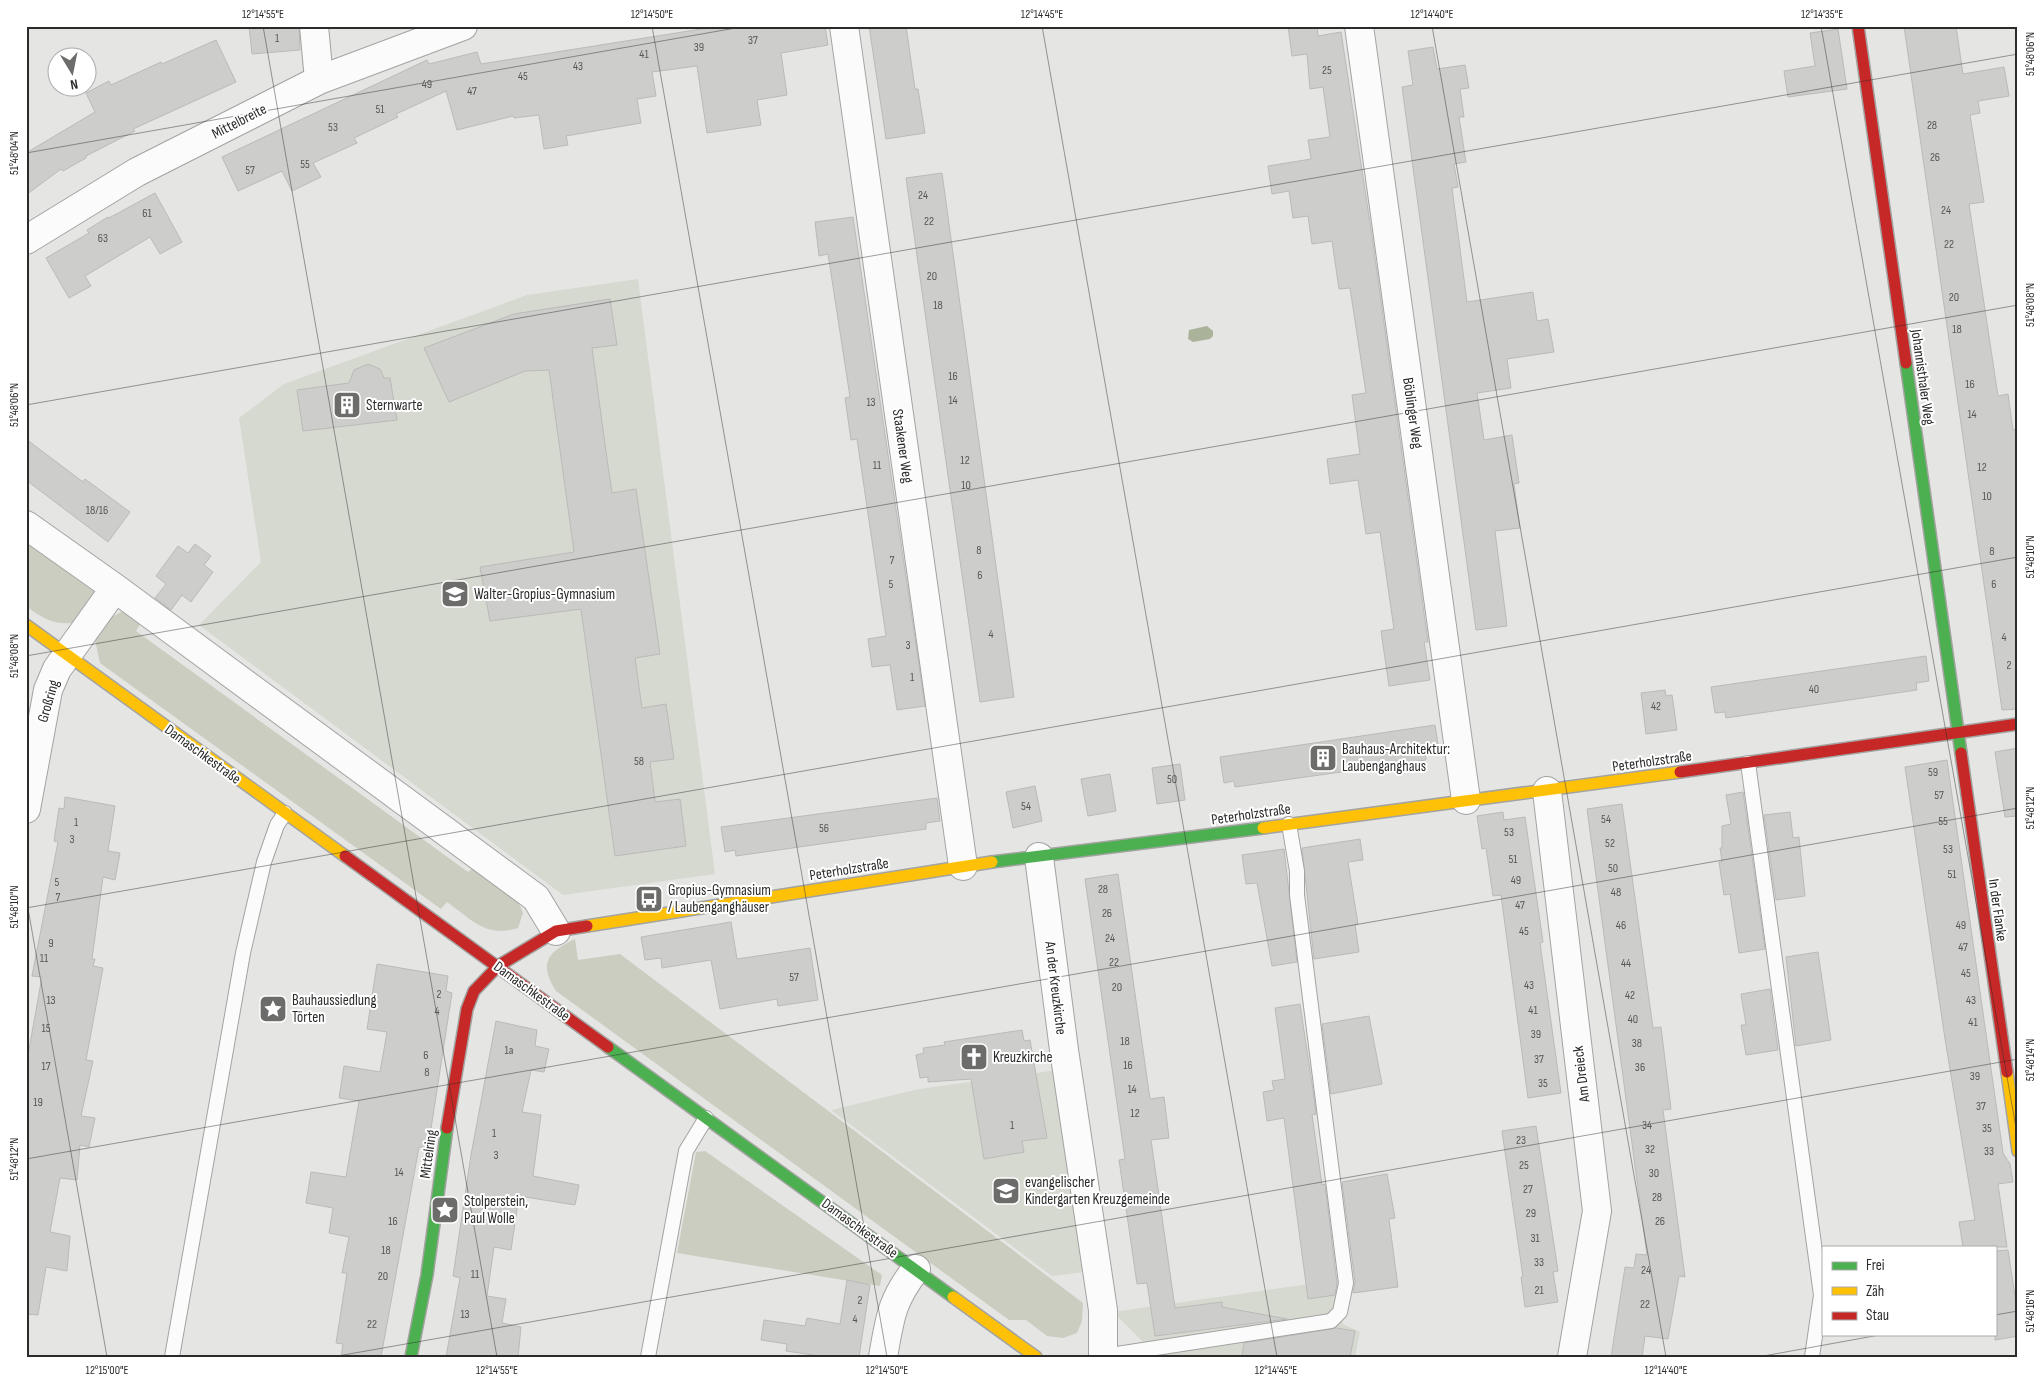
<svg xmlns="http://www.w3.org/2000/svg" width="2044" height="1383" viewBox="0 0 2044 1383" font-family="'Sofia Sans Condensed',sans-serif">
<style>
.built{fill:#d6d9d0}
.green{fill:#cacdc0}
.water{fill:#abb29a}
.building{fill:#cdcecb;stroke:#babab8}
.lines{fill:none;stroke-linecap:round;stroke-linejoin:round}
.lane-casing{stroke:#a3a3a2;stroke-width:16}
.street-casing{stroke:#a3a3a2;stroke-width:30}
.fast-casing{stroke:#a3a3a2;stroke-width:14}
.slow-casing{stroke:#a3a3a2;stroke-width:14}
.jam-casing{stroke:#a3a3a2;stroke-width:14}
.lane{stroke:#fbfbfb;stroke-width:14}
.street{stroke:#fbfbfb;stroke-width:28}
.fast{stroke:#4caf50;stroke-width:11}
.slow{stroke:#ffc107;stroke-width:11}
.jam{stroke:#c62828;stroke-width:11}
.ticks{fill:none;stroke:#2b2c2a;stroke-width:1;stroke-opacity:0.45}
.labels{text-anchor:middle;stroke-width:4;stroke-linejoin:round;paint-order:stroke}
.number-label{font-size:12px;fill:#565755}
.street-label{font-size:15px;fill:#2b2c2a;stroke:#fff}
.poi-label{font-size:15px;fill:#2b2c2a;stroke:#fff;text-anchor:start}
.neatline{fill:none;stroke:#2b2c2a;stroke-width:2}
.ticks-label{font-size:12px;text-anchor:middle;fill:#2b2c2a}
</style>
<rect width="100%" height="100%" fill="#e5e6e3"/>
<path class="built" d="M638 279 715 874 563 895 199 625 261 562 239 418 284 384 527 295Z
M1057 1070 1085 1272 1052 1276 831 1110 919 1089Z
M1337 1280 1343 1324 1360 1332 1355 1357H1158L1113 1312Z"/>
<path class="green" d="M26 543 99 595 78 622C55 626 45 620 26 606Z
M123 611 143 619 136 631 468 872 473 868 518 901 523 913 518 928C486 938 472 920 447 902L441 909 100 663 95 640 106 620Z
M575 939 578 960 620 954 1083 1303 1082 1321 1077 1333 1063 1338 1047 1336 1026 1320H1009L556 991C538 963 548 952 575 939Z
M705 1151 882 1275 880 1286 677 1253 696 1152Z"/>
<path class="water" d="M1207 326 1213 331V336L1210 339 1193 342 1188 339 1189 330Z"/>
<path class="building" d="M249 26H299L300 50 252 54Z
M720 26H825L828 45 781 53 787 95 757 100 761 125 707 133 697 66 652 72 656 96 637 99 641 123 566 136 568 145 544 149 539 115 514 118 513 116 457 130 446 91 396 114 398 117 354 138 357 143 313 163 321 177 292 191 282 171 238 191 222 157 427 60 429 64 477 52 481 64Z
M869 26H906L915 89H918L925 133 886 139Z
M1288 26H1317L1318 36 1341 32 1372 236 1428 642H1424L1430 680 1389 686 1381 631 1394 629 1380 532 1366 534 1358 480 1330 484 1327 459 1360 454 1352 395 1366 393 1350 288 1339 289 1332 241 1312 244 1308 216 1293 218 1289 191 1272 194 1268 166 1311 159 1308 140 1330 137 1323 87 1310 89 1307 54 1292 56Z
M1904 26H1956L1963 74 2004 67 2009 96 1978 101 1980 113 1970 115 1984 202 1969 204 1998 396 2008 394 2013 430 2018 429V709L2002 710Z
M1838 29 1847 89 1788 97 1784 71 1815 66 1810 33Z
M216 40 236 82 133 129 135 131 86 156V158L63 171 61 169 26 195V153L95 112 86 93 109 81 111 85 161 62 162 64Z
M1433 47 1437 69 1465 65 1469 88 1460 89 1464 117H1459L1466 162 1454 164 1458 187 1452 188 1467 302 1533 292 1537 321 1548 319 1554 352 1507 359 1511 388 1477 393 1484 440 1512 435 1519 483 1514 484 1520 528 1495 531 1507 626 1476 630 1402 87 1413 85 1408 51Z
M942 173 1014 697 980 702 906 178Z
M155 193 182 242 160 254 150 237 85 276 91 286 69 298 46 258 89 233 87 230 108 217 109 218Z
M853 217 925 706 897 710 890 665 872 667 868 639 886 636 857 439 851 440 845 398 850 397 828 254 819 256 815 222Z
M610 299 617 345 592 348 606 452 612 493 636 489 660 654 635 658 642 708 666 704 674 759 650 762 655 802 680 799 686 846 615 856 581 609 490 621 480 567 574 552 549 370 525 371 449 402 424 348 514 314Z
M368 364 380 369 384 378H390L397 420 303 431 297 390 349 383 354 370Z
M26 439 83 482 85 479 130 512 108 542 26 480Z
M195 544 211 556 204 565 213 572 191 602 182 595 171 610 155 598 166 584 156 576 178 546 188 553Z
M1926 656 1929 681 1916 683 1917 690 1726 718 1725 712 1715 713 1711 687Z
M1665 690 1666 696 1672 695 1677 730 1646 734 1641 693Z
M1435 725 1439 750 1425 752 1426 760 1235 787 1234 781 1224 783 1220 757Z
M2018 748V816L2005 817 1995 752Z
M1947 760 2003 1153 2010 1164 2013 1182 1998 1184 2007 1247H1963L1959 1222 1975 1220 1945 1039 1905 767Z
M1180 764 1185 800 1157 804 1152 768Z
M1110 774 1116 811 1088 816 1081 779Z
M1035 786 1042 821 1013 828 1006 792Z
M1743 792 1765 949 1739 953 1730 894 1724 895 1719 862H1722L1720 848H1722V826L1731 824 1726 795Z
M65 797 115 806 108 851 120 853 115 880 103 877 92 959H95L93 966 103 968 86 1060 93 1061 81 1116 95 1118 89 1147 80 1145 77 1180 60 1178 50 1232 70 1236 67 1271 46 1267 38 1315 26 1314V1066L42 977 32 976 58 842 54 841 59 808 64 809Z
M937 798 940 821 926 823V829L736 856 735 850 725 852 721 827Z
M1622 804 1653 1028 1661 1027 1671 1109 1663 1110 1685 1277 1679 1276 1668 1339 1645 1336 1642 1357H1611L1625 1267 1634 1268 1636 1254 1647 1255 1587 809Z
M1503 812 1504 820 1525 817 1543 942 1540 943 1561 1093 1528 1098 1501 895 1493 896 1486 848 1482 849 1477 816Z
M1790 812 1793 838 1799 837 1805 896 1776 900 1764 815Z
M1360 839 1363 860 1348 862 1358 924H1355L1359 952 1314 959 1302 848Z
M1284 849 1297 962 1272 966 1257 883 1246 884 1242 855Z
M1118 874 1150 1099 1164 1097 1169 1138 1151 1140 1175 1308 1222 1302V1307L1287 1319 1155 1336 1147 1283 1137 1284 1119 1160 1125 1159 1085 879Z
M731 922 737 959 810 948 818 1000 778 1006 777 999 720 1009 711 960 662 968 661 958 645 960 641 937Z
M1818 952 1831 1040 1796 1046 1786 957Z
M377 964 448 976 446 991 452 993 428 1148 419 1147 381 1357H341L343 1344 336 1343 347 1273H342L349 1237 329 1233 333 1208 306 1203 311 1172 346 1177 359 1101 339 1098 344 1066 380 1072 387 1032 367 1029Z
M1770 989 1778 1050 1746 1055 1741 1025H1746L1741 994Z
M1300 1004 1314 1097 1316 1114 1312 1115 1322 1185 1325 1184 1337 1283 1335 1295 1308 1299 1284 1118 1267 1121 1263 1092 1274 1090 1272 1081 1285 1079 1275 1008Z
M1369 1016 1382 1084 1331 1094 1322 1024Z
M496 1021 537 1030 535 1046 549 1049 544 1072 531 1070 522 1112 541 1115 533 1176 579 1185 575 1205 519 1196 511 1250 494 1247 487 1296 506 1299 502 1323 521 1327 518 1357H446L460 1278 453 1276 471 1155Z
M1022 1030 1024 1041 1030 1040 1047 1138 1022 1141 1024 1152 984 1159 971 1079 928 1082V1077L920 1078 916 1055 924 1053 923 1048 945 1045 944 1042Z
M1536 1126 1558 1271 1553 1272 1558 1302 1525 1307 1521 1277H1523L1502 1131Z
M1387 1174 1395 1218 1389 1219 1398 1287 1353 1293 1355 1282 1342 1182Z
M2008 1250 2018 1316V1336L1995 1340V1251Z
M847 1280 870 1285 859 1357H826L786 1351 787 1344 761 1340 764 1320 805 1326 807 1318 840 1324Z
M1337 1328 1355 1331 1350 1357H1242L1244 1343Z"/>
<g class="lines">
<defs>
<path id="lane" d="M1748 763 1821 1295 1812 1357
M1104 1356 1331 1321 1340 1312 1346 1283 1297 895V871L1289 824
M172 1357 243 953 264 862 277 825 285 813
M648 1357 686 1151 706 1118"/>
<path id="street" d="M314 26 319 80
M844 26 963 866
M1359 26 1466 800
M26 240 137 172 319 80 463 26
M26 525 115 588 536 898 556 931
M1547 791 1597 1211 1572 1357
M26 809 48 690 57 669 115 588
M1039 857 1064 1050 1103 1310V1357
M883 1357C890 1318 891 1301 916 1269"/>
<path id="fast" d="M1906 363 1961 753
M992 862 1263 828
M608 1047 953 1297
M411 1357 427 1275 447 1128"/>
<path id="slow" d="M26 625 345 856
M1263 828 1680 772
M587 926 992 862
M2007 1072 2018 1151
M953 1297 1036 1357"/>
<path id="jam" d="M1858 26 1906 363
M1961 753 2007 1072
M1680 772 2018 724
M345 856 608 1047
M447 1128 467 1009 474 991 498 966 556 931 587 926"/>
</defs>
<use href="#lane" class="lane-casing"/>
<use href="#street" class="street-casing"/>
<use href="#fast" class="fast-casing"/>
<use href="#slow" class="slow-casing"/>
<use href="#jam" class="jam-casing"/>
<use href="#lane" class="lane"/>
<use href="#street" class="street"/>
<use href="#fast" class="fast"/>
<use href="#slow" class="slow"/>
<use href="#jam" class="jam"/>
</g>
<path class="ticks" d="M263 26 497 1357M652 26 887 1357M1042 26 1277 1357M1432 26 1666 1357M1821 26 2018 1139M26 153 747 26M26 405 2018 54M26 656 2018 305M26 897 107 1357M26 908 2018 557M26 1159 2018 808M1995 1315 2018 1311M332 1357 2018 1059M1758 1357 1885 1334"/>
<defs>
<symbol id="building-square" viewBox="-11 -11 22 22"><rect x="-9" y="-9" width="18" height="18" rx="4" fill="#6c6d6b" stroke="#fff"/><path d="M-4-6H4V6H1V3H-1V6H-4ZM-2.5-4.3h1.7v1.8h-1.7ZM.8-4.3h1.7v1.8H.8ZM-2.5-1h1.7V.8h-1.7ZM.8-1h1.7V.8H.8Z" fill="#fff"/></symbol>
<symbol id="school-square" viewBox="-11 -11 22 22"><rect x="-9" y="-9" width="18" height="18" rx="4" fill="#6c6d6b" stroke="#fff"/><path d="M0-5L7-2L0 1L-7-2ZM-4 1L0 2.5L4 1V4Q0 6-4 4Z" fill="#fff"/></symbol>
<symbol id="bus-square" viewBox="-11 -11 22 22"><rect x="-9" y="-9" width="18" height="18" rx="4" fill="#6c6d6b" stroke="#fff"/><path d="M-5-6H5V4H4V6H2V4H-2V6H-4V4H-5ZM-3.5-4V0h7V-4ZM-3.5 1.2v1.5H-2V1.2ZM2 1.2v1.5H3.5V1.2Z" fill="#fff"/></symbol>
<symbol id="sight-square" viewBox="-11 -11 22 22"><rect x="-9" y="-9" width="18" height="18" rx="4" fill="#6c6d6b" stroke="#fff"/><path d="M0-6L1.8-2.2L6-1.7L2.9 1.2L3.7 5.4L0 3.3L-3.7 5.4L-2.9 1.2L-6-1.7L-1.8-2.2Z" fill="#fff"/></symbol>
<symbol id="church-square" viewBox="-11 -11 22 22"><rect x="-9" y="-9" width="18" height="18" rx="4" fill="#6c6d6b" stroke="#fff"/><path d="M-1.2-6h2.4v3.5h3.3v2.4h-3.3V6h-2.4V-.1h-3.3v-2.4h3.3Z" fill="#fff"/></symbol>
</defs>
<g fill-rule="evenodd">
<use href="#building-square" x="331" y="389" width="32" height="32"/>
<use href="#school-square" x="439" y="578" width="32" height="32"/>
<use href="#building-square" x="1307" y="742" width="32" height="32"/>
<use href="#bus-square" x="633" y="883" width="32" height="32"/>
<use href="#sight-square" x="257" y="993" width="32" height="32"/>
<use href="#church-square" x="958" y="1041" width="32" height="32"/>
<use href="#school-square" x="990" y="1175" width="32" height="32"/>
<use href="#sight-square" x="429" y="1194" width="32" height="32"/>
</g>
<g class="labels">
<g class="number-label">
<text x="277" y="42">1</text>
<text x="753" y="44">37</text>
<text x="699" y="51">39</text>
<text x="644" y="58">41</text>
<text x="578" y="70">43</text>
<text x="1327" y="74">25</text>
<text x="523" y="80">45</text>
<text x="427" y="88">49</text>
<text x="472" y="95">47</text>
<text x="380" y="113">51</text>
<text x="1932" y="129">28</text>
<text x="333" y="131">53</text>
<text x="1935" y="161">26</text>
<text x="305" y="168">55</text>
<text x="250" y="174">57</text>
<text x="923" y="199">24</text>
<text x="1946" y="214">24</text>
<text x="147" y="217">61</text>
<text x="929" y="225">22</text>
<text x="103" y="242">63</text>
<text x="1949" y="248">22</text>
<text x="932" y="280">20</text>
<text x="1954" y="301">20</text>
<text x="938" y="309">18</text>
<text x="1957" y="333">18</text>
<text x="953" y="380">16</text>
<text x="1970" y="388">16</text>
<text x="953" y="404">14</text>
<text x="871" y="406">13</text>
<text x="1972" y="418">14</text>
<text x="965" y="464">12</text>
<text x="877" y="469">11</text>
<text x="1982" y="471">12</text>
<text x="966" y="489">10</text>
<text x="1987" y="500">10</text>
<text x="97" y="514">18/16</text>
<text x="979" y="554">8</text>
<text x="1992" y="555">8</text>
<text x="892" y="564">7</text>
<text x="980" y="579">6</text>
<text x="891" y="588">5</text>
<text x="1994" y="588">6</text>
<text x="991" y="638">4</text>
<text x="2004" y="641">4</text>
<text x="908" y="649">3</text>
<text x="2009" y="669">2</text>
<text x="912" y="681">1</text>
<text x="1814" y="693">40</text>
<text x="1656" y="710">42</text>
<text x="639" y="765">58</text>
<text x="1933" y="776">59</text>
<text x="1172" y="783">50</text>
<text x="1939" y="799">57</text>
<text x="1026" y="810">54</text>
<text x="1606" y="823">54</text>
<text x="1943" y="825">55</text>
<text x="76" y="826">1</text>
<text x="824" y="832">56</text>
<text x="1509" y="836">53</text>
<text x="72" y="843">3</text>
<text x="1610" y="847">52</text>
<text x="1948" y="853">53</text>
<text x="1513" y="863">51</text>
<text x="1613" y="872">50</text>
<text x="1952" y="878">51</text>
<text x="1516" y="884">49</text>
<text x="57" y="886">5</text>
<text x="1103" y="893">28</text>
<text x="1616" y="896">48</text>
<text x="58" y="901">7</text>
<text x="1520" y="909">47</text>
<text x="1107" y="917">26</text>
<text x="1621" y="929">46</text>
<text x="1961" y="929">49</text>
<text x="1524" y="935">45</text>
<text x="1110" y="942">24</text>
<text x="51" y="947">9</text>
<text x="1963" y="951">47</text>
<text x="44" y="962">11</text>
<text x="1114" y="966">22</text>
<text x="1626" y="967">44</text>
<text x="1966" y="977">45</text>
<text x="794" y="981">57</text>
<text x="1529" y="989">43</text>
<text x="1117" y="991">20</text>
<text x="439" y="998">2</text>
<text x="1630" y="999">42</text>
<text x="51" y="1004">13</text>
<text x="1971" y="1004">43</text>
<text x="1533" y="1014">41</text>
<text x="437" y="1015">4</text>
<text x="1633" y="1023">40</text>
<text x="1973" y="1026">41</text>
<text x="46" y="1032">15</text>
<text x="1536" y="1038">39</text>
<text x="1125" y="1045">18</text>
<text x="1637" y="1047">38</text>
<text x="509" y="1054">1a</text>
<text x="426" y="1059">6</text>
<text x="1539" y="1063">37</text>
<text x="1128" y="1069">16</text>
<text x="46" y="1070">17</text>
<text x="1640" y="1071">36</text>
<text x="427" y="1076">8</text>
<text x="1975" y="1080">39</text>
<text x="1543" y="1087">35</text>
<text x="1132" y="1093">14</text>
<text x="38" y="1106">19</text>
<text x="1981" y="1110">37</text>
<text x="1135" y="1117">12</text>
<text x="1012" y="1129">1</text>
<text x="1647" y="1129">34</text>
<text x="1987" y="1132">35</text>
<text x="494" y="1137">1</text>
<text x="1521" y="1144">23</text>
<text x="1650" y="1153">32</text>
<text x="1989" y="1155">33</text>
<text x="496" y="1159">3</text>
<text x="1524" y="1169">25</text>
<text x="399" y="1176">14</text>
<text x="1654" y="1177">30</text>
<text x="1528" y="1193">27</text>
<text x="1657" y="1201">28</text>
<text x="1531" y="1217">29</text>
<text x="393" y="1225">16</text>
<text x="1660" y="1225">26</text>
<text x="1535" y="1242">31</text>
<text x="386" y="1254">18</text>
<text x="1539" y="1266">33</text>
<text x="1646" y="1274">24</text>
<text x="475" y="1278">11</text>
<text x="383" y="1280">20</text>
<text x="1539" y="1294">21</text>
<text x="860" y="1304">2</text>
<text x="1645" y="1308">22</text>
<text x="465" y="1318">13</text>
<text x="855" y="1323">4</text>
<text x="372" y="1328">22</text>
</g>
<g class="street-label">
<text transform="translate(239 121) rotate(-27)" y="5">Mittelbreite</text>
<text transform="translate(1923 377) rotate(82)" y="5">Johannisthaler Weg</text>
<text transform="translate(1413 413) rotate(82)" y="5">Böblinger Weg</text>
<text transform="translate(903 446) rotate(82)" y="5">Staakener Weg</text>
<text transform="translate(48 701) rotate(-74)" y="5">Großring</text>
<text transform="translate(203 754) rotate(36)" y="5">Damaschkestraße</text>
<text transform="translate(1652 761) rotate(-8)" y="5">Peterholzstraße</text>
<text transform="translate(1251 814) rotate(-8)" y="5">Peterholzstraße</text>
<text transform="translate(849 869) rotate(-9)" y="5">Peterholzstraße</text>
<text transform="translate(1998 910) rotate(82)" y="5">In der Flanke</text>
<text transform="translate(1056 988) rotate(83)" y="5">An der Kreuzkirche</text>
<text transform="translate(532 991) rotate(36)" y="5">Damaschkestraße</text>
<text transform="translate(1581 1074) rotate(-97)" y="5">Am Dreieck</text>
<text transform="translate(428 1154) rotate(-82)" y="5">Mittelring</text>
<text transform="translate(860 1228) rotate(36)" y="5">Damaschkestraße</text>
</g>
<g class="poi-label">
<text x="366" y="410">Sternwarte</text>
<text x="474" y="599">Walter-Gropius-Gymnasium</text>
<text x="1342" y="754">Bauhaus-Architektur:<tspan x="1342" dy="17">Laubenganghaus</tspan></text>
<text x="668" y="895">Gropius-Gymnasium<tspan x="668" dy="17">/ Laubenganghäuser</tspan></text>
<text x="292" y="1005">Bauhaussiedlung<tspan x="292" dy="17">Törten</tspan></text>
<text x="993" y="1062">Kreuzkirche</text>
<text x="1025" y="1187">evangelischer<tspan x="1025" dy="17">Kindergarten Kreuzgemeinde</tspan></text>
<text x="464" y="1206">Stolperstein,<tspan x="464" dy="17">Paul Wolle</tspan></text>
</g>
</g>
<rect width="2044" height="1383" fill="none" stroke="#ffffff" stroke-width="55"/>
<rect x="1822" y="1246" width="175" height="90" fill="#ffffff" stroke="#aaabaa"/>
<rect x="1832" y="1262" width="25" height="8" fill="#4caf50" stroke="#aaabaa"/>
<text x="1866" y="1270" font-size="15" fill="#2b2c2a">Frei</text>
<rect x="1832" y="1287" width="25" height="8" fill="#ffc107" stroke="#aaabaa"/>
<text x="1866" y="1296" font-size="15" fill="#2b2c2a">Zäh</text>
<rect x="1832" y="1312" width="25" height="8" fill="#c62828" stroke="#aaabaa"/>
<text x="1866" y="1320" font-size="15" fill="#2b2c2a">Stau</text>
<g transform="translate(72 72) rotate(170)"><circle r="24" fill="#ffffff" stroke="#aaabaa"/>
<path d="M0-4L9 19L0 12L-9 19Z" fill="#6c6d6b"/>
<text y="-8" font-size="14" font-weight="bold" text-anchor="middle" fill="#2b2c2a">N</text>
</g>
<rect x="28" y="28" width="1988" height="1328" class="neatline"/>
<g class="ticks-label">
<text x="263" y="18">12°14'55"E</text>
<text x="652" y="18">12°14'50"E</text>
<text x="1042" y="18">12°14'45"E</text>
<text x="1432" y="18">12°14'40"E</text>
<text x="1822" y="18">12°14'35"E</text>
<text transform="translate(2030 54) rotate(-90)" y="4">51°48'06"N</text>
<text transform="translate(14 153) rotate(-90)" y="4">51°48'04"N</text>
<text transform="translate(2030 305) rotate(-90)" y="4">51°48'08"N</text>
<text transform="translate(14 405) rotate(-90)" y="4">51°48'06"N</text>
<text transform="translate(2030 557) rotate(-90)" y="4">51°48'10"N</text>
<text transform="translate(14 656) rotate(-90)" y="4">51°48'08"N</text>
<text transform="translate(2030 808) rotate(-90)" y="4">51°48'12"N</text>
<text transform="translate(14 907) rotate(-90)" y="4">51°48'10"N</text>
<text transform="translate(2030 1060) rotate(-90)" y="4">51°48'14"N</text>
<text transform="translate(14 1159) rotate(-90)" y="4">51°48'12"N</text>
<text transform="translate(2030 1311) rotate(-90)" y="4">51°48'16"N</text>
<text x="107" y="1374">12°15'00"E</text>
<text x="497" y="1374">12°14'55"E</text>
<text x="887" y="1374">12°14'50"E</text>
<text x="1276" y="1374">12°14'45"E</text>
<text x="1666" y="1374">12°14'40"E</text>
</g>
</svg>
